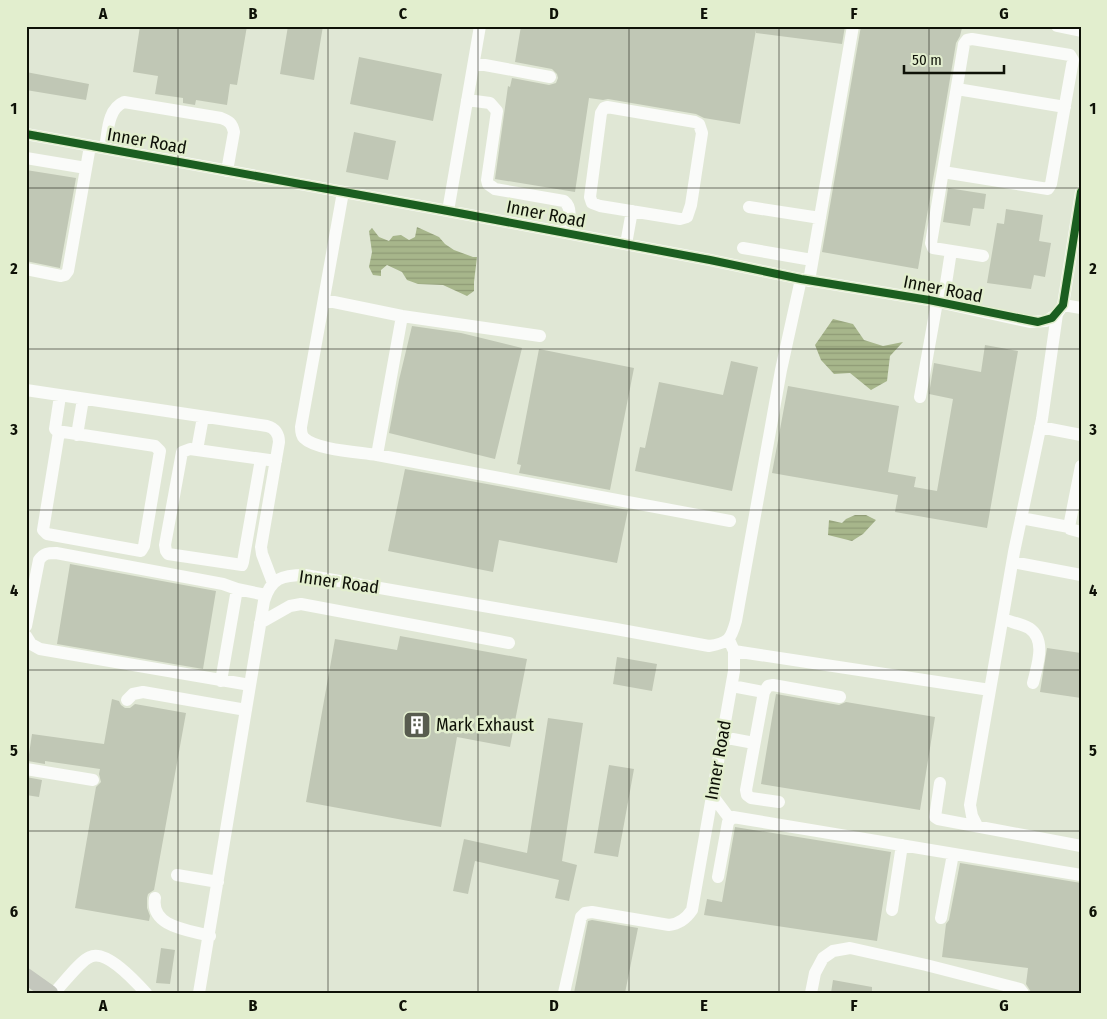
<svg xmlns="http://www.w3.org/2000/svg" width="1107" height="1019" viewBox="0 0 1107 1019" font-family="'Fira Sans Condensed',sans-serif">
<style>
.water{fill:url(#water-rules)}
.building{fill:#c0c7b5}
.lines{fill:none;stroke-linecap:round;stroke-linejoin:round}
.minor{stroke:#fafbf9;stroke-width:12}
.major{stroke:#c4c7bd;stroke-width:16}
.cycleway-casing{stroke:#e2eece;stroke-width:11}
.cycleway{stroke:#1b5e20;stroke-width:8}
.grid{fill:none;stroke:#0e1107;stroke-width:1;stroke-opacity:0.55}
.labels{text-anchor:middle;stroke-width:5;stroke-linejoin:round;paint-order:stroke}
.street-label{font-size:18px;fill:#0e1107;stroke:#e2eece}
.poi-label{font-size:18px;fill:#0e1107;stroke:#e2eece;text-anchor:start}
.neatline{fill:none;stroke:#0e1107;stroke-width:2}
.grid-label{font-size:16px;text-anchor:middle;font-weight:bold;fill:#0e1107}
</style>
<defs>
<pattern id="water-rules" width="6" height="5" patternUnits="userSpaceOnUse" patternTransform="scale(1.25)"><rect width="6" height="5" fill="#a7b68b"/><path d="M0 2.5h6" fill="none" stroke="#8f9b76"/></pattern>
</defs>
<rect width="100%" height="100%" fill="#e0e7d5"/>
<path class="water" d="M417 227 439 237 445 244 454 250 473 257H477L474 282V291L467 296 443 285 418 284 407 280 402 272 387 265 381 270V276L373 275 369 267 372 252 369 231 372 228 379 237 389 241 393 236 401 235 409 240 415 237Z
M833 319 853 324 864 340 883 346 903 342 890 356 887 381 871 390 850 373 834 374 821 360 815 345Z
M855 515H866L876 520 863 534 852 541 828 535 829 520 842 523 846 519Z"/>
<path class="building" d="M140 26H247L237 85 230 84 227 105 196 100 195 105 183 103V98L155 94 158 76 133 72Z
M288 26H323L314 80 280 74Z
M521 26H845L842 44 756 33V30L740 124 704 118 696 114 608 99 603 100 589 98 575 192 495 179 508 86 510 87 512 78 549 85 556 83 558 78 557 74 552 69 515 62Z
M861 26H953L962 28 960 36 956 43 918 269 822 252Z
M359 57 442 74 433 121 350 104Z
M26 72 89 84 86 100 26 90Z
M354 132 396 141 388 180 346 172Z
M26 170 76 178 60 268 26 261Z
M948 188 986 194 984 209 973 208 970 226 943 222Z
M1006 209 1043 215 1039 241 1051 243 1045 277 1034 275 1031 289 987 283 997 223 1004 224Z
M412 326 461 333 522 348 495 459 389 433 399 380Z
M985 345 1018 351 987 528 895 512 898 495 772 473 788 386 899 406 888 472 916 477 914 487 937 491 953 399 929 394 934 363 981 372Z
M539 349 634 368 610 490 519 473 521 465 517 464Z
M731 361 758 367 732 491 635 471 640 447 645 448 659 382 723 395Z
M405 469 628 510 617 563 499 540 493 572 388 551Z
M70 564 216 591 203 669 57 644Z
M400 636 527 659 510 747 457 737 441 827 306 802 335 639 397 650Z
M1047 648 1081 653V698L1040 692Z
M617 657 657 664 652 691 613 684Z
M776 694 839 705 846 702 935 717 920 810 761 784Z
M112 699 119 701 121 705 125 708H130L135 704 186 713 154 890 148 894 147 898V908L150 916 149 921 75 908 96 787 101 782 99 774 100 769 45 761V764L28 761 32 734 104 744Z
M548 718 583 723 562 861 577 865 569 901 555 898 559 880 475 861 468 894 453 891 464 839 527 853Z
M609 765 634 769 618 857 594 853Z
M26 777 42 780 39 797 26 795Z
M735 827 891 852 877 941 704 915 707 899 722 902Z
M960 863 1081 883V993L1031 992 1026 984 1028 968 942 957 946 924 949 920Z
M592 920 638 928 625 993H574L588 921Z
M161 948 175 950 170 984 156 983Z
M833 980 872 987V993H831Z"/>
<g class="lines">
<path class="minor" d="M1057 26 1081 31
M474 63 550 77
M957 89 1065 107
M467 100 490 103 497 111 487 180 488 184 495 189 564 201C574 209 568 222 565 233
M607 107 695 122 699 124 702 133 691 205 687 217 680 219 600 206 592 203 590 197 601 113 604 108Z
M26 134 448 211 710 260 801 279 929 300 1030 322 1046 321 1057 314
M105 148C108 133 107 109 124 102L221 118C229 121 232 123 234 132L227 171
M26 158 86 168
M943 172 1048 189 1051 184 1073 60 1070 55 972 39 967 40 964 44C953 110 942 177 931 243L933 248 983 256
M343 192 301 427C301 431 301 435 304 438 316 450 359 452 377 455L730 521
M749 207 820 218
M448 211 480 26
M626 244 632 211
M743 248 812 260
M26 269 61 276 65 275 68 271 90 146
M809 281 853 26
M324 300 402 316 540 336
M943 303 951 251
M1063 305 1081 308
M26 390 267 426C275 428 279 434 279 442L261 547 262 554 273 583
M920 397 937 302
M1040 427 1081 435
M59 432 43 530 47 534 141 551 144 546 160 451 155 446 57 431 55 429 60 396
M77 435 83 399
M197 450 203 417
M377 455 402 316
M261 459 243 562 242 565 168 554 166 551 165 545 182 452 190 449 276 461
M1021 518 1069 527 1070 529 1081 532
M1069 527 1081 466
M1013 562 1081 575
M1003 619C1011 622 1021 624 1029 628 1047 640 1037 666 1033 683
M260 623 290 606 301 604 509 643
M26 626 39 560C44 553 48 553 56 553L223 584 237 589 266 595
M26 636 31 644 40 649 250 685
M734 651 990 690
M221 681 237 589
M732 686 764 692
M127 700 133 694 143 692 246 710
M722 737 754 743
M26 769 93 780
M940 783 935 817 938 819 1081 846
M712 795 730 819
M779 802 751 798 747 795 746 790 764 692 768 686 773 685 840 697
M977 826 972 816 970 805 1014 552 1042 419 1057 314 1063 305 1081 192
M177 875 218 882
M718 877 728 822 733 817 1081 875
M155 898C150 927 189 930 210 936
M892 910 902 845
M941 918 953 854
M54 993C62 985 81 960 90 957 106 949 136 982 146 993
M199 993 264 601C271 578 282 575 305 575L616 629 709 646C729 643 731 639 736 621L781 370 801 279
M564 993 581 917 585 913 592 912 669 925C679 924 686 919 692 910L734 671V651L729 640
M811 993 815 973 823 958 833 951 850 948 926 965 1020 989 1023 993"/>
<path class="major" d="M26 976 50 993"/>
<defs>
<path id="cycleway" d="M26 134 448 211 710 260 801 279 929 300 1038 322 1052 318 1063 305 1081 192"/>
</defs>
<use href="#cycleway" class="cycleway-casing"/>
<use href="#cycleway" class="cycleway"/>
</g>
<path class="grid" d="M178 26V993M328 26V993M478 26V993M629 26V993M779 26V993M929 26V993M26 188H1081M26 349H1081M26 510H1081M26 670H1081M26 831H1081"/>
<defs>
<symbol id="building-square" viewBox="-11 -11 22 22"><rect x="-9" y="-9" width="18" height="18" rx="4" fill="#585c4f" stroke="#e2eece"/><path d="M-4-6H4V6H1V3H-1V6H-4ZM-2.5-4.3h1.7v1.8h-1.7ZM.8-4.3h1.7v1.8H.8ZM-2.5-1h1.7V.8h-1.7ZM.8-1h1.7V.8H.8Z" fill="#fff"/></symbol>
</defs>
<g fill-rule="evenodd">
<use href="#building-square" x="401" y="709" width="32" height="32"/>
</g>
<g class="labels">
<g class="street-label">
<text transform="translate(147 141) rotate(10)" y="6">Inner Road</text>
<text transform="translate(546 214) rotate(11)" y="6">Inner Road</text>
<text transform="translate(943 289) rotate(11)" y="6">Inner Road</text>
<text transform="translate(339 582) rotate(8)" y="6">Inner Road</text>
<text transform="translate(718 760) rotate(-80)" y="6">Inner Road</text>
</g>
<g class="poi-label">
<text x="436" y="731">Mark Exhaust</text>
</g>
</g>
<rect width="1107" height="1019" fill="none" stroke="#e2eece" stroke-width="55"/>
<path d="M904 65v8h100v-8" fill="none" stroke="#0e1107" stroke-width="2.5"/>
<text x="912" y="65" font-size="15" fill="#0e1107" stroke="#e2eece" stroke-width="4" paint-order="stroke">50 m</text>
<rect x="28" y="28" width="1052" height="964" class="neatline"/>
<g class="grid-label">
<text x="103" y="19">A</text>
<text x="253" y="19">B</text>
<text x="403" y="19">C</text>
<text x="554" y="19">D</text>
<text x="704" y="19">E</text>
<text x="854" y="19">F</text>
<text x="1004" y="19">G</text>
<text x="14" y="114">1</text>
<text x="1093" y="114">1</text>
<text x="14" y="274">2</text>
<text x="1093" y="274">2</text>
<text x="14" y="435">3</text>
<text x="1093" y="435">3</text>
<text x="14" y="596">4</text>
<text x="1093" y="596">4</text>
<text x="14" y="756">5</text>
<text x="1093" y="756">5</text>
<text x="14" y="917">6</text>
<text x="1093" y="917">6</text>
<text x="103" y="1011">A</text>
<text x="253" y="1011">B</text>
<text x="403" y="1011">C</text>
<text x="554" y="1011">D</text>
<text x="704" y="1011">E</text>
<text x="854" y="1011">F</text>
<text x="1004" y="1011">G</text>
</g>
</svg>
